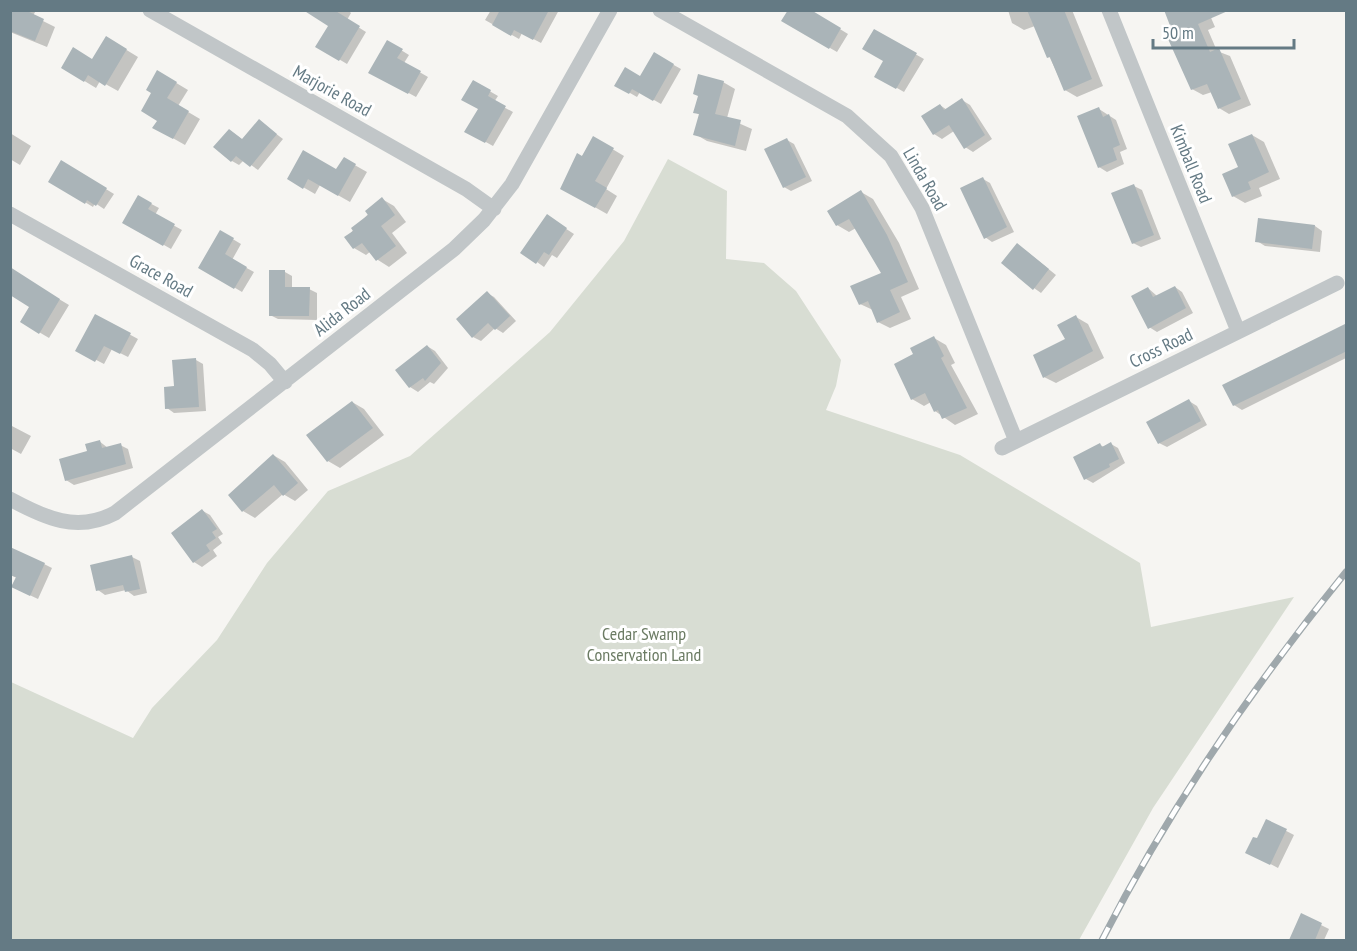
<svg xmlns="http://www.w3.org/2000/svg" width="1357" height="951" viewBox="0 0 1357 951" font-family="'PT Sans Narrow',sans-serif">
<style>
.green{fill:#d8ddd3}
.shadow{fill:#0003}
.building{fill:#aab4b8}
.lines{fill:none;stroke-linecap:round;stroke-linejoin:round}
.street{stroke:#c1c6c8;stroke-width:15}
.rail-casing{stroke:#9fa8ac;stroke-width:7}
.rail{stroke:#fff;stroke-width:4.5;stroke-dasharray:14;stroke-linecap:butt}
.labels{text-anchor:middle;stroke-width:6;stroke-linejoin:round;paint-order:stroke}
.street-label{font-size:18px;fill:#647a84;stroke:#fff}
.park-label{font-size:18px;fill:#6b7b63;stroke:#fff}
</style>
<rect width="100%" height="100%" fill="#f6f5f2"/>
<path class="green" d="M668 159 727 191 726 259 764 263 796 291 841 360 836 386 826 410 960 455 1140 563 1151 627 1294 597 1153 808 1079 940H11V682L133 738 152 708 217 640 267 563 328 491 410 456 550 332 624 241Z"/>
<path class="shadow" d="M10 10H36L33 16 55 27 47 47 10 32Z
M319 10H348L351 13 347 20 366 32 347 64 317 46 330 25Z
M491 10H559L541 43 522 33 519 39 485 20Z
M809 10 848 34 837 52 783 21Z
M1008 10H1072L1103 86 1077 97 1065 90 1035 26 1024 30 1012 23Z
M1209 13 1215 27 1208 30 1217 51 1230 56 1251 105 1229 114 1219 108 1212 92 1203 95 1192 89 1170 40Z
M874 31 924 59 904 92 876 76 885 61Z
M107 38 138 57 118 91 100 81 96 88 63 68 93 61Z
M388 42 409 55 404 63 428 77 416 97 370 72Z
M654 54 681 69 661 104 640 92 637 97 616 85 641 78Z
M158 72 188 90 178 106 200 119 185 145 155 128 159 120 153 93Z
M474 82 498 96 494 102 513 112 493 146 466 131 480 109Z
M723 82 735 89 727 118 752 129 746 151 707 141 695 134 700 115 695 112 699 96Z
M962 100 970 105 992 139 973 152 965 147 954 131 942 139 934 134 940 105 947 110Z
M1099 109 1116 120 1127 149 1120 152 1124 164 1107 172 1099 167Z
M259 121 283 139 258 170 244 160 239 165 232 161 229 130 243 140Z
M10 133 31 146 20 165 10 159Z
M1252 135 1264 142 1280 179 1259 188 1262 196 1245 203 1233 196 1240 168Z
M594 138 624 156 606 189 617 196 607 214 561 188Z
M787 140 794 144 812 181 791 191 784 187Z
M344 159 367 172 350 202 320 185 315 194 289 179 337 171Z
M62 162 114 194 104 209 95 203 93 207 50 181Z
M983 179 990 183 1014 232 992 242 985 237Z
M1134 186 1142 190 1161 239 1141 247 1133 243Z
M861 192 873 199 899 243 919 289 901 297 911 319 890 328 878 322 873 310 860 304 883 274 856 228 849 232 837 225Z
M138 197 159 208 155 215 182 230 171 249 124 222Z
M382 199 394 206 406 222 392 233 407 253 389 267 378 260 371 251 366 255 354 248 346 238Z
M554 221 574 234 557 258 552 255 544 267 537 262Z
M1315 226 1322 231 1320 252 1265 246 1257 241Z
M221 232 241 244 232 260 254 272 242 292 200 267Z
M1025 250 1056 275 1041 293 1034 288Z
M10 270 69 305 49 338 22 322 31 306Z
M285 272 292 276V289H309L317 293V320L278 319 270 315Z
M1175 287 1182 292 1193 313 1157 332 1149 327 1148 288 1157 296Z
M487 293 494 297 516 321 503 333 495 328 481 341 473 337Z
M96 316 138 339 128 357 112 349 104 364 77 350Z
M1076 317 1088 324 1104 358 1056 383 1044 377 1067 340Z
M1346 329V358L1242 410 1234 405Z
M934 338 946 345 955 363 951 365 978 414 955 425 935 411 931 402 924 406 912 399 915 354Z
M427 346 435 351 448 368 434 384 430 382 418 392 410 387 397 370Z
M196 360 203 364 206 411 174 413 167 408 176 387Z
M1189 401 1197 406 1207 425 1167 447 1159 443Z
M352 402 364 409 384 435 340 468 328 461Z
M10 425 31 436 21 454 10 448Z
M99 441 108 448 120 445 128 449 133 468 74 485 66 480Z
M1111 444 1118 448 1125 463 1093 483 1086 479 1100 445 1104 447Z
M273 455 285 462 308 490 295 501 283 494 255 518 243 511Z
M203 511 210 515 223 534 218 537 222 543 213 550 217 556 202 567 194 562 173 533Z
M132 557 140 561 147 593 134 596 126 590 105 595 98 590Z
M44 564 52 568 38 599 21 591 17 578 10 575Z
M1267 821 1294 835 1278 868 1253 855Z
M1301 915 1329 929 1324 940 1291 939Z"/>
<path class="building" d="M10 10H25L44 19 35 41 10 31Z
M303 10H334L360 26 339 61 315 47 328 26Z
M500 10H549L533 40 514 30 511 36 492 25Z
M788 10H811L841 28 829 49 781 21Z
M1027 10H1064L1092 79 1064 91 1050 57 1047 58Z
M1164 10H1230L1198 24 1210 52 1219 48 1241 99 1218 109 1207 84 1191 90 1168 39 1174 36Z
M874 29 917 53 896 89 874 77 883 61 862 49Z
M106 36 127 49 105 86 88 75 84 82 61 68 73 47 92 59Z
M387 40 403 49 397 58 421 71 408 94 368 73Z
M654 52 674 64 653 101 632 89 629 94 614 86 625 67 640 76Z
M157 70 177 82 167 98 189 111 173 139 152 128 157 121 141 111 151 93 146 90Z
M698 74 724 81 715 114 741 120 735 146 693 135 699 114 693 113 698 96 693 94Z
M473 80 491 90 488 96 506 106 485 143 464 132 478 109 461 100Z
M962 98 985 135 964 149 949 125 933 135 921 116 940 104 944 110Z
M1099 107 1103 117 1109 114 1120 145 1113 148 1117 160 1098 168 1077 116Z
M259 119 277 134 250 167 236 156 231 162 213 147 229 129 242 139Z
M1252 134 1269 172 1248 182 1251 189 1232 197 1222 174 1238 167 1228 144Z
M593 136 614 148 595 181 607 188 595 208 560 189 577 153 582 156Z
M787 138 806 177 783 188 764 149Z
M303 150 336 169 344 157 356 164 338 196 308 179 303 189 287 179Z
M61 160 107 188 96 206 87 200 85 204 48 182Z
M983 177 1007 227 984 239 960 188Z
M1134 184 1154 235 1132 244 1111 193Z
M861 190 887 235 908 282 890 290 900 312 877 323 868 301 859 305 850 286 881 273 849 219 836 226 827 211Z
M138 195 152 203 148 209 175 224 163 246 122 223Z
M382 197 395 215 381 226 396 246 376 261 362 243 353 249 344 237 353 231 351 228 368 215 365 211Z
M547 214 567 228 549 255 544 252 536 264 520 253Z
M1258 218 1315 225 1312 249 1255 242Z
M220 230 234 238 225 254 247 267 234 289 198 268Z
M1017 243 1049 269 1033 290 1001 263Z
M10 267 60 299 39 334 20 322 29 307 10 295Z
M269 270H285V287H310L309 316H269Z
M1175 286 1186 308 1148 329 1131 296 1148 287 1153 297Z
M487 291 510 316 495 330 488 323 472 338 456 319Z
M95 314 131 333 120 354 104 346 95 362 75 351Z
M1076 315 1093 351 1043 378 1033 355 1065 339 1057 325Z
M1347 323V351L1233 406 1222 385Z
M934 336 944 356 941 358 967 408 942 419 938 410 934 412 925 393 911 400 894 364 913 354 910 348Z
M427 345 441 363 425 381 423 378 409 388 395 370Z
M196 358 199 407 165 409 164 387 174 386 172 360Z
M1189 399 1201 421 1158 444 1146 422Z
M352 401 373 428 327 462 306 435Z
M100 440 102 448 121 443 126 464 65 481 59 459 87 451 85 444Z
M1111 442 1119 459 1109 464 1110 467 1084 480 1073 457 1100 443 1102 447Z
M273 454 298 483 283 496 274 485 242 512 228 495Z
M202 509 217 529 212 532 216 538 206 545 210 551 193 563 171 533Z
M10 547 45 563 30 596 11 587 16 577 10 575Z
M132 555 140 589 125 592 123 585 96 591 90 565Z
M1266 819 1287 829 1270 865 1245 853 1253 837 1257 838Z
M1301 913 1322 923 1315 940H1289Z"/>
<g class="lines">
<path class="street" d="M150 10 466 189 494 209
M660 10 847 116 891 156 922 208 1016 441
M1109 10 1238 331
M10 214 253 350 270 364 285 382
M1002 448 1337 283
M10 499C45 518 77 533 115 513L454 249 484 220 512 184 610 10"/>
<defs>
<path id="rail" d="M1102 940C1169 809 1253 686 1346 572"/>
</defs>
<use href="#rail" class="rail-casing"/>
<use href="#rail" class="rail"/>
</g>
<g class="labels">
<g class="street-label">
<text transform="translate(332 91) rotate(29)" y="6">Marjorie Road</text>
<text transform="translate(1191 164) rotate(68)" y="6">Kimball Road</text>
<text transform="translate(925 179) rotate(60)" y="6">Linda Road</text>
<text transform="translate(161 276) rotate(29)" y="6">Grace Road</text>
<text transform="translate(342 312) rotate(-38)" y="6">Alida Road</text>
<text transform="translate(1161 348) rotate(-26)" y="6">Cross Road</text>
</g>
<g class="park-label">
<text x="644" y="640">Cedar Swamp<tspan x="644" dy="21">Conservation Land</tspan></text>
</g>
</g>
<rect width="1357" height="951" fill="none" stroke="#647a84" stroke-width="24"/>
<path d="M1153 39v9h141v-9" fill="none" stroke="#647a84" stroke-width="3"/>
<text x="1162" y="39" font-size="18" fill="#647a84" stroke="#ffffff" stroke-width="4.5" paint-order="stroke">50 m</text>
</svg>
